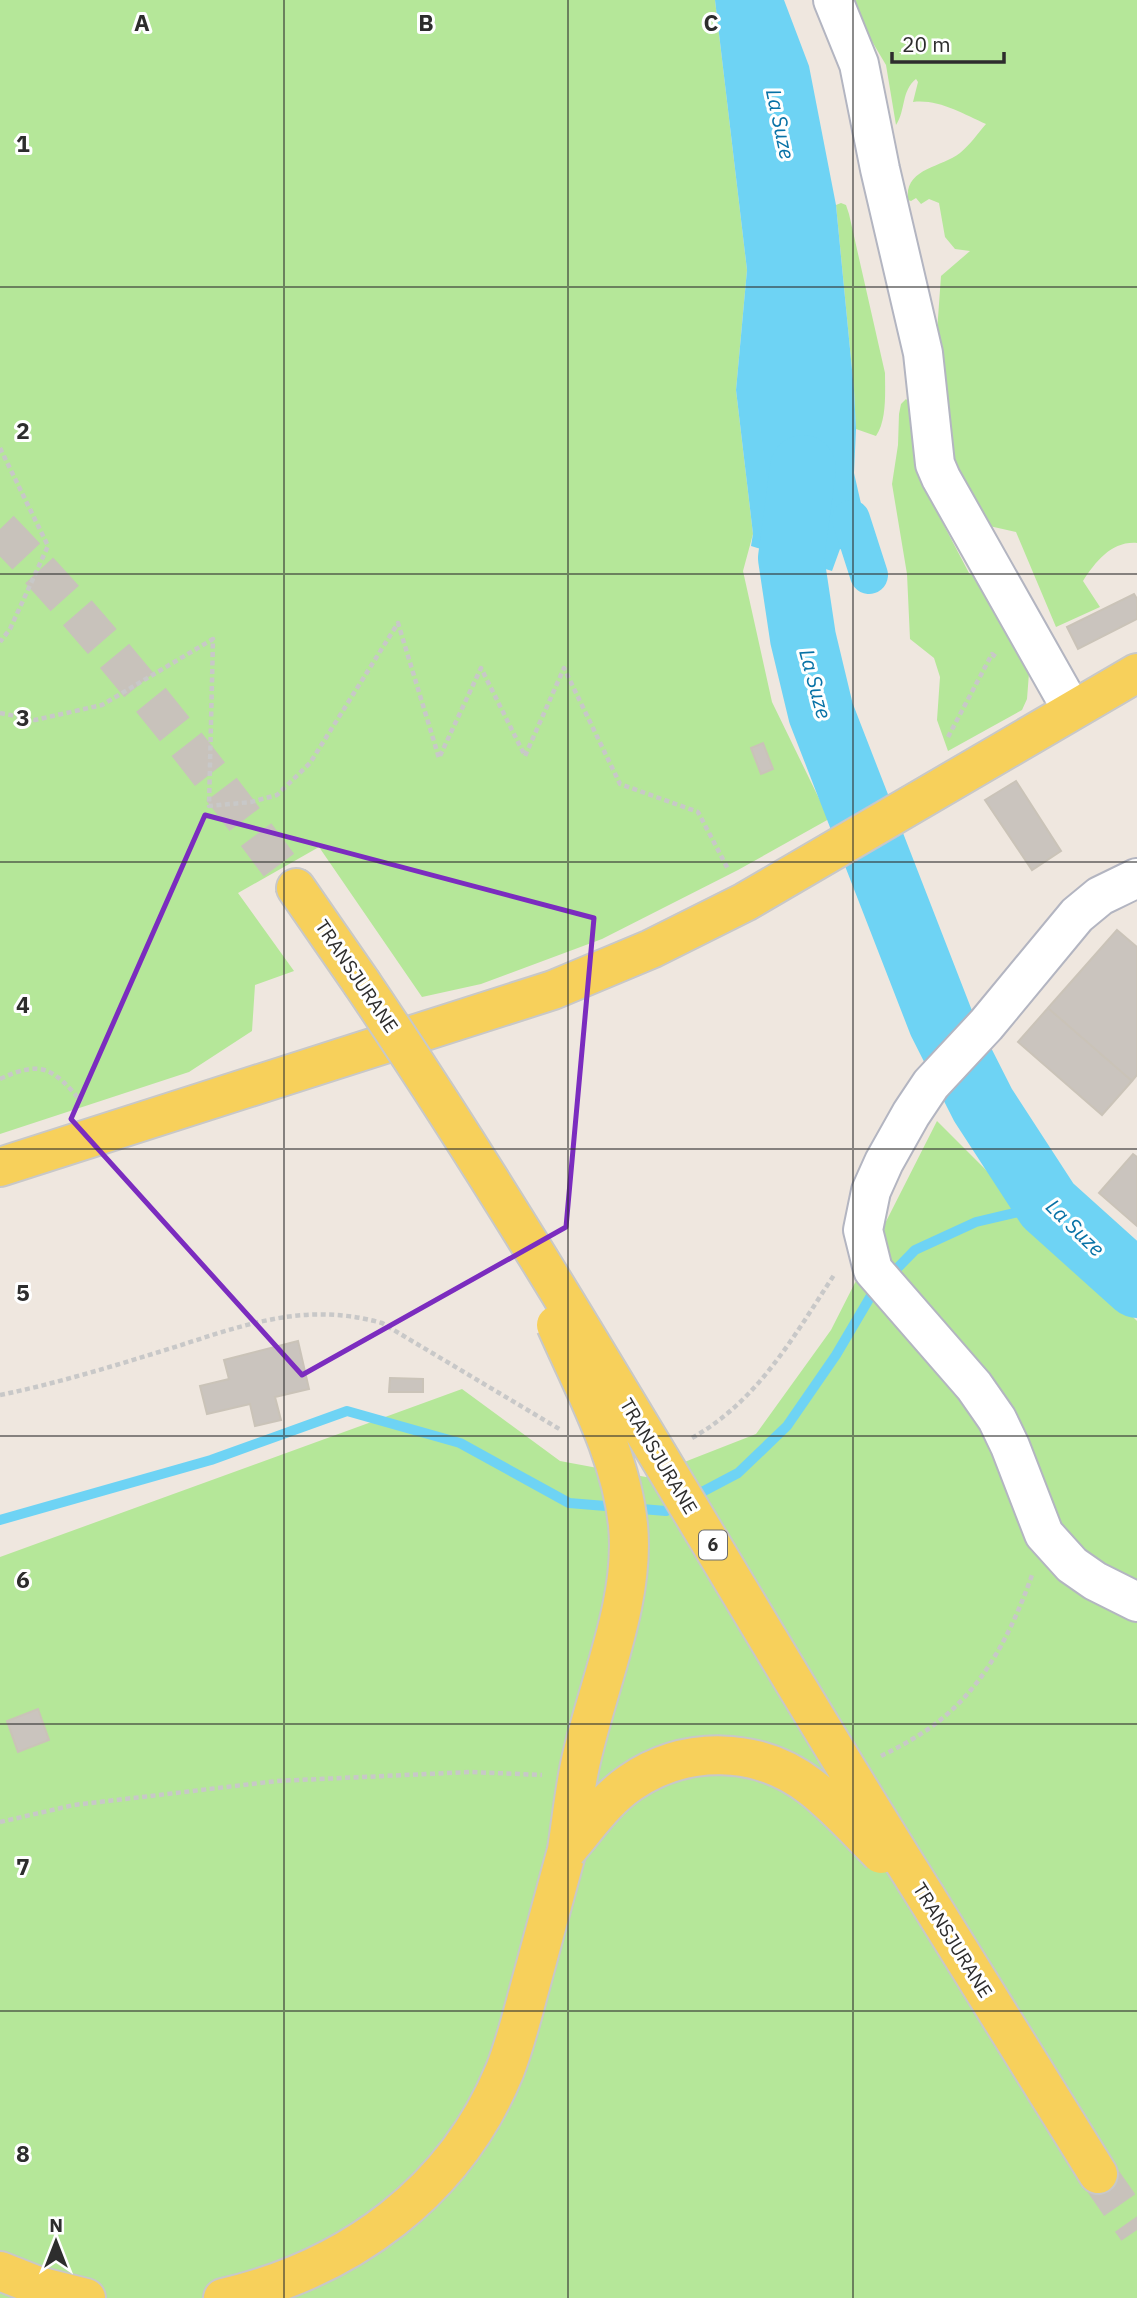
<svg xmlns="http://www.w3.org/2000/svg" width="1137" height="2298" viewBox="0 0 1137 2298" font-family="'IBM Plex Sans',sans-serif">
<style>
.green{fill:#b5e799}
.water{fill:#6ed3f4}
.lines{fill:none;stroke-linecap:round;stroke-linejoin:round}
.stream{stroke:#6ed3f4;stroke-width:10}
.canal{stroke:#6ed3f4;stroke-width:38}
.river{stroke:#6ed3f4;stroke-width:66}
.building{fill:#cac4be;stroke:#cac3b8;stroke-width:2}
.major-tunnel{stroke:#c8c2bb;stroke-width:38;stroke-dasharray:38 19;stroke-linecap:butt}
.minor-casing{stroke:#b3b5c1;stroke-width:42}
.major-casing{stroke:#c8c8c8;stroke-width:42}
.path{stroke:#c8c8c8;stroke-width:4.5;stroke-dasharray:5 3.5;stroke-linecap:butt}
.minor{stroke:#fff;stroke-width:38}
.major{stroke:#f7d05b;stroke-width:38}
.major-bridge-casing{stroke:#c8c8c8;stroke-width:42;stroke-linecap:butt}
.major-bridge{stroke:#f7d05b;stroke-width:38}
.marked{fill:none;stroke:#7b2cbf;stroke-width:5;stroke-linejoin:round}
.grid{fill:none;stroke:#2d2d2d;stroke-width:2;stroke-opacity:0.55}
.labels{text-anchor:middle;stroke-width:6;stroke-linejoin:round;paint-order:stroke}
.shield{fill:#fff;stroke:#6c6c6c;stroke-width:2}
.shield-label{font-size:18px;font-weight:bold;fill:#2d2d2d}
.street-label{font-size:19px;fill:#2d2d2d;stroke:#fff}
.water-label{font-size:21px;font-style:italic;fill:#0872a6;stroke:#fff}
.grid-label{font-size:23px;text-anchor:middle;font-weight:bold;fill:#2d2d2d;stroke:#fff;stroke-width:6;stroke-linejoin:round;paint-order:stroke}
</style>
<rect width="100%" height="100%" fill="#efe7df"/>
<path class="green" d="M0 0H715L747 270 736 390 753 534 743 571 772 702 829 819 738 870 602 939 481 984 422 997 319 847 238 893 294 971 255 985 252 1031 189 1072 0 1134Z
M855 0H1137V543C1112 541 1096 561 1083 581L1100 607 1056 627 1016 532 967 521 952 485 936 346 941 276 970 251 955 249 945 237 939 203 929 199 921 204 916 198 911 201 908 200C904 168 941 168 960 153 970 145 978 133 986 124 963 114 939 99 913 102L918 82 916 79C901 91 906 110 896 125L886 65 867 33Z
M841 203 846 205 849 214 885 373C885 392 887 420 876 436L856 429 854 390 836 205Z
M906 399 911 404 917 474 969 573 979 580 1029 673 1027 699 1022 710 948 751 937 720 940 677 934 658 910 639 907 574 892 484 898 445 899 414 901 404Z
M937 1121 1137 1321V2298H0V1557L462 1389 560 1461 646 1477 756 1434 831 1330Z"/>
<path class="water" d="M715 0H784L809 66 836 205 854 390 856 429 854 473 862 508 867 520 872 525 866 540 876 565 857 573 847 551 840 549 832 571 751 546 753 534 736 390 747 270Z"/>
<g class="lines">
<path class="stream" d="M0 1520 211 1460 347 1411 460 1443 569 1503 666 1511 738 1473 787 1426 836 1355 872 1294 915 1250 976 1222 1048 1205"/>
<path class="canal" d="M851 519 869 575"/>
<path class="river" d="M803 468 791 558 803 638 821 713 941 1022 983 1105 1048 1205 1137 1285"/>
</g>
<path class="building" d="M1134 594 1137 599V619L1078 649 1067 627Z
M763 743 773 769 761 774 751 748Z
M1016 781 1061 851 1032 870 985 800Z
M1117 930 1137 947V1075L1132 1081 1048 1008Z
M1048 1008 1132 1081 1102 1115 1018 1042Z
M1133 1154 1137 1157V1226L1099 1193Z
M298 1341 309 1389 275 1397 281 1420 255 1426 250 1404 207 1414 200 1386 229 1379 224 1360Z
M390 1378 423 1379V1392H389Z
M38 1709 49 1740 18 1752 7 1721Z"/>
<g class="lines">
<path class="major-tunnel" d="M0 529C108 640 204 764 296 888
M1098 2174 1137 2230"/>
<defs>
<path id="minor" d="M833 0 859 64 880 169 923 353 935 464 941 478 1072 710
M1137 878 1100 896 1077 915 986 1025 931 1084 911 1114 884 1162 871 1191 863 1230 873 1270 974 1386 997 1419 1010 1446 1044 1534 1072 1565 1095 1581 1137 1602"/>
<path id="major" d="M296 888 361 982
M0 1167 553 990 651 949 745 902 1137 673
M926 1897 1098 2174
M0 2271 38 2286 86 2298
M223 2298C349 2269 455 2192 505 2070 516 2042 523 2012 531 1983 543 1939 555 1894 567 1850"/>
</defs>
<use href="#minor" class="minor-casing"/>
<use href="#major" class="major-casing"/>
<path class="path" d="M0 448 48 546 10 629 0 642
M0 713 35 720 102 705 213 639 209 806 251 802 277 795 310 763 398 623 439 758 481 668 525 756 564 668 620 784 698 812 728 869
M948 737 992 654 996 657
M0 1079C43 1059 53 1069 82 1102
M0 1395C54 1384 107 1368 159 1352 237 1328 300 1300 382 1323L561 1430
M692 1438C758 1401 794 1336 834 1275
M881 1756C903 1745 927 1732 945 1716 988 1680 1014 1626 1032 1575
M0 1822 74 1805 277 1781 470 1772 542 1775"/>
<use href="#minor" class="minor"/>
<use href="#major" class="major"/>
<defs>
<path id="major-bridge" d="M361 982C562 1279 735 1594 926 1897
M556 1325C584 1389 621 1455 628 1525 636 1604 594 1693 579 1770 574 1796 571 1823 567 1850
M567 1850C587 1827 605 1800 630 1783 685 1745 758 1746 811 1787 836 1806 858 1831 881 1854"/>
</defs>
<use href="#major-bridge" class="major-bridge-casing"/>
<use href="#major-bridge" class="major-bridge"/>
</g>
<path class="marked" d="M205 815 594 918 566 1227 302 1375 71 1119Z"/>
<path class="grid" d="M284 0V2298M568 0V2298M853 0V2298M0 287H1137M0 574H1137M0 862H1137M0 1149H1137M0 1436H1137M0 1724H1137M0 2011H1137"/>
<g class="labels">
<rect class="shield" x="699" y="1530.5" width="28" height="29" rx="5"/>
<g class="shield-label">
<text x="713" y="1551">6</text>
</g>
<g class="street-label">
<text transform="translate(357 976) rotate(56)" y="7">TRANSJURANE</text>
<text transform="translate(659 1456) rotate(59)" y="7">TRANSJURANE</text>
<text transform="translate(953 1940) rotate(58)" y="7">TRANSJURANE</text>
</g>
<g class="water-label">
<text transform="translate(780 124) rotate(78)" y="7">La Suze</text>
<text transform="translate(815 684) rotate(75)" y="7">La Suze</text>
<text transform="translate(1075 1228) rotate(44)" y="7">La Suze</text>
</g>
</g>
<g class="grid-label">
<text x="142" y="31">A</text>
<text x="426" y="31">B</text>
<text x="711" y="31">C</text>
<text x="23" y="152">1</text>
<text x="23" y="439">2</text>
<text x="23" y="726">3</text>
<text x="23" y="1013">4</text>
<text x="23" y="1301">5</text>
<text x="23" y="1588">6</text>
<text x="23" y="1875">7</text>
<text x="23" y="2162">8</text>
</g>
<g transform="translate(56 2242)" stroke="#ffffff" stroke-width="5" paint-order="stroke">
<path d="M0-5L12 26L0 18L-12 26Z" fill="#2d2d2d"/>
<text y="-10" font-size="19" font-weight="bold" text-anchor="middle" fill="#2d2d2d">N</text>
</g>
<path d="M892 52v10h112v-10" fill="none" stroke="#2d2d2d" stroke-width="3.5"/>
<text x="902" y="52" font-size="21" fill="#2d2d2d" stroke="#ffffff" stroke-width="5" paint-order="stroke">20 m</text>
</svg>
